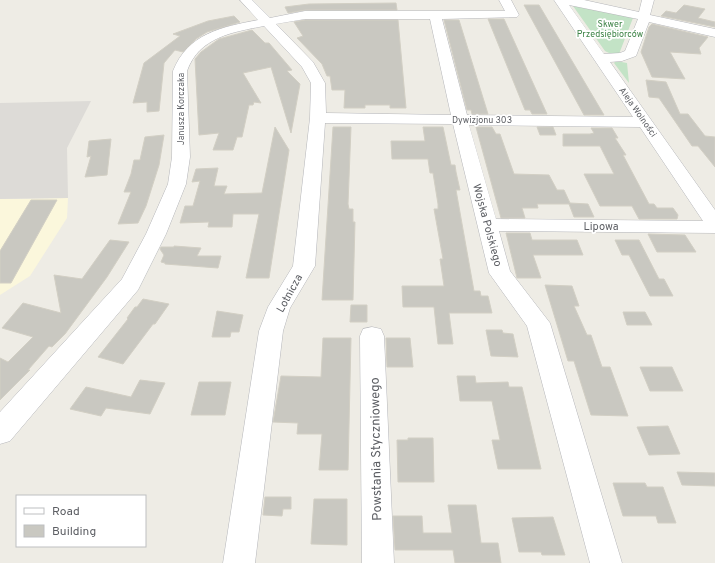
<svg xmlns="http://www.w3.org/2000/svg" width="715" height="563" viewBox="0 0 715 563" font-family="Overpass,sans-serif">
<style>
.commercial{fill:#fbf7dc}
.industrial{fill:#dddbd7}
.green{fill:#c3e3c6}
.building{fill:#c9c8c1;stroke:#d2cfc4}
.lines{fill:none;stroke-linecap:round;stroke-linejoin:round}
.minor-casing{stroke:#b5b6ba;stroke-width:1}
.minor{fill:#fff;fill-rule:evenodd}
.labels{text-anchor:middle;stroke-width:3.5;stroke-linejoin:round;paint-order:stroke}
.far-park-label{font-size:9px;fill:#3d8346;stroke:#fff}
.far-street-label{font-size:9px;fill:#5d5f64;stroke:#fff}
.street-label{font-size:11px;fill:#5d5f64;stroke:#fff}
.near-street-label{font-size:13px;fill:#5d5f64;stroke:#fff}
</style>
<rect width="100%" height="100%" fill="#eeece5"/>
<path class="commercial" d="M68 198 67 218 30 276 0 295V199Z"/>
<path class="industrial" d="M91 101 67 148 68 198 0 199V103Z"/>
<path class="green" d="M573 6 633 18 619 54H611L605 51Z
M616 61 627 63 629 83 614 63Z"/>
<path class="building" d="M396 3 397 10H305L288 13 285 7 309 4Z
M524 5H539L604 115H584Z
M684 5 705 9 698 18 715 22V27L661 16 666 11 676 13Z
M234 16 240 22 207 32 196 39 183 52 175 50 164 63 159 111 147 112V102L133 103 144 63 180 36 173 34 208 21Z
M488 19H504L547 114H532L530 110H525Z
M305 20H398L406 108H390V105H365V108H344L345 90H332L330 76H327L322 64 297 38 303 36 294 22Z
M444 20H459L488 114H472L471 110H467Z
M652 24 708 37 699 48 701 54 670 52 685 79 652 77 641 52 649 27Z
M252 30 265 43H269L292 70 287 71 300 84 291 133 271 67 243 73 261 103 254 102 253 105H249L242 137H237L233 150H213L219 133 199 135 195 59 201 52 219 39Z
M646 80 666 82 680 114H688L705 136 715 137V167L698 146H692L659 98 649 97Z
M275 127 289 150 269 278H246L259 214H233L232 227H208L209 222 180 223 185 206H193L200 181 192 182 196 169 218 168 214 186H227L224 194 262 193Z
M333 127H351L348 204 349 209H353V222H355L353 300H322Z
M423 127H443L451 165H455L456 172 460 190H456L474 291H480L481 296H488L492 313H449L453 344H438L434 307H403L402 286H444L440 259H443L434 209H438V204L433 173H430L428 159H392L391 141H425Z
M476 127H492L496 134H500L514 174 549 175 557 190H564L570 203 588 204 594 217H574L569 204H537L538 208H522L525 218H501Z
M537 127H553L556 135H540Z
M591 128H612L618 138H615L626 155H623L649 204H654L657 208H673L678 215 677 219H639L632 206H600L584 174H614L600 146H563V134H590L594 133Z
M164 135 159 165 146 206 138 223 118 224 131 192H124L131 174 134 160H140L145 137Z
M111 139 107 175 85 177 91 156 87 157 89 141Z
M31 200H57L11 283H0V251Z
M506 233H530L532 240H577L583 255H533L541 278H517Z
M648 234 685 235 696 252H657Z
M110 240 129 242 107 277 65 334 52 347 49 346 28 370H30L0 400V358L8 362 33 337 2 328 23 303 61 313 54 275 82 279Z
M615 240H639L659 279H664L673 296H650L629 255H622Z
M174 246 201 248 197 256H221L218 268 165 264V263L161 262 164 255 160 249 161 247H174Z
M545 285 572 286 579 306H574L587 335H591L602 367H610L628 416 591 415 574 361H568Z
M143 299 169 304 155 324H153L123 364 98 357 128 319 127 318 135 307H137Z
M351 305H367V322H350Z
M217 311 243 315 239 332H231L230 337H212Z
M623 312H645L652 325H627Z
M486 330H502L503 333 513 334 518 357 491 356Z
M323 338H351L348 470H319L322 434H297L298 423 273 422 281 376 321 377Z
M386 338H410L413 367H387Z
M640 367H672L683 391H650Z
M457 376H475L476 383 508 382 509 387H522L541 469H498L492 440H500L492 401H460Z
M140 380 165 383 150 414 106 408 101 416 70 409 86 387 131 397Z
M199 382H231L225 415H191Z
M668 426 680 454 649 455 637 427Z
M408 438H433L434 482H398L397 440H408Z
M677 472 715 473V486L682 485Z
M613 483H645L647 487H663L676 523H658L656 516H623Z
M265 497H291V509H283L282 516 263 515Z
M314 499H347V545L311 544Z
M448 505H476L481 543H498L501 563H455L453 550H395L393 516H422L423 533H452Z
M553 517 565 555H542L541 552H519L512 518Z"/>
<g class="lines">
<defs>
<path id="minor" d="M240 0H252L270 18 305 11H505L499 0H511L519 15 517 17 442 19 467 115 633 117 554 0H584L639 12 642 0H654L650 15 715 29V37L649 22 636 56 622 61 610 62 715 210V233L499 231 510 271 550 323 622 563H590L527 326 489 273 453 124 325 123 315 266 290 308 283 331 255 563H223L259 331 268 307 293 266 310 118 311 83 302 67 264 26C233 32 199 37 187 71L190 157 186 184 166 234 138 290 10 441 0 444V412L122 279 146 234 168 184 172 157 173 71C188 33 222 27 258 20ZM569 5 638 19 625 51 620 53 604 54ZM305 19H430L451 115 326 113 325 83 313 62 276 24ZM469 125 640 127 703 221 496 219Z
M372 327 381 329 384 336 394 563H362L360 336 363 329Z"/>
</defs>
<use href="#minor" class="minor-casing"/>
<use href="#minor" class="minor"/>
</g>
<g class="labels">
<g class="far-park-label">
<text x="610" y="27">Skwer<tspan x="610" dy="10">Przedsiębiorców</tspan></text>
</g>
<g class="far-street-label">
<text transform="translate(181 109) rotate(-90)" y="3">Janusza Korczaka</text>
<text transform="translate(638 112) rotate(55)" y="3">Aleja Wolności</text>
<text x="482" y="123">Dywizjonu 303</text>
</g>
<g class="street-label">
<text transform="translate(488 225) rotate(75)" y="4">Wojska Polskiego</text>
<text x="601" y="230">Lipowa</text>
<text transform="translate(289 293) rotate(-61)" y="4">Lotnicza</text>
</g>
<g class="near-street-label">
<text transform="translate(375 449) rotate(-91)" y="5">Powstania Styczniowego</text>
</g>
</g>
<rect x="16" y="495" width="130" height="52" fill="#ffffff" stroke="#bebfc1"/>
<rect x="24" y="508" width="20" height="6" fill="#ffffff" stroke="#bebfc1"/>
<text x="52" y="515" font-size="12" fill="#5d5f64">Road</text>
<rect x="24" y="525" width="20" height="12" fill="#c9c8c1" stroke="#bebfc1"/>
<text x="52" y="535" font-size="12" fill="#5d5f64">Building</text>
</svg>
